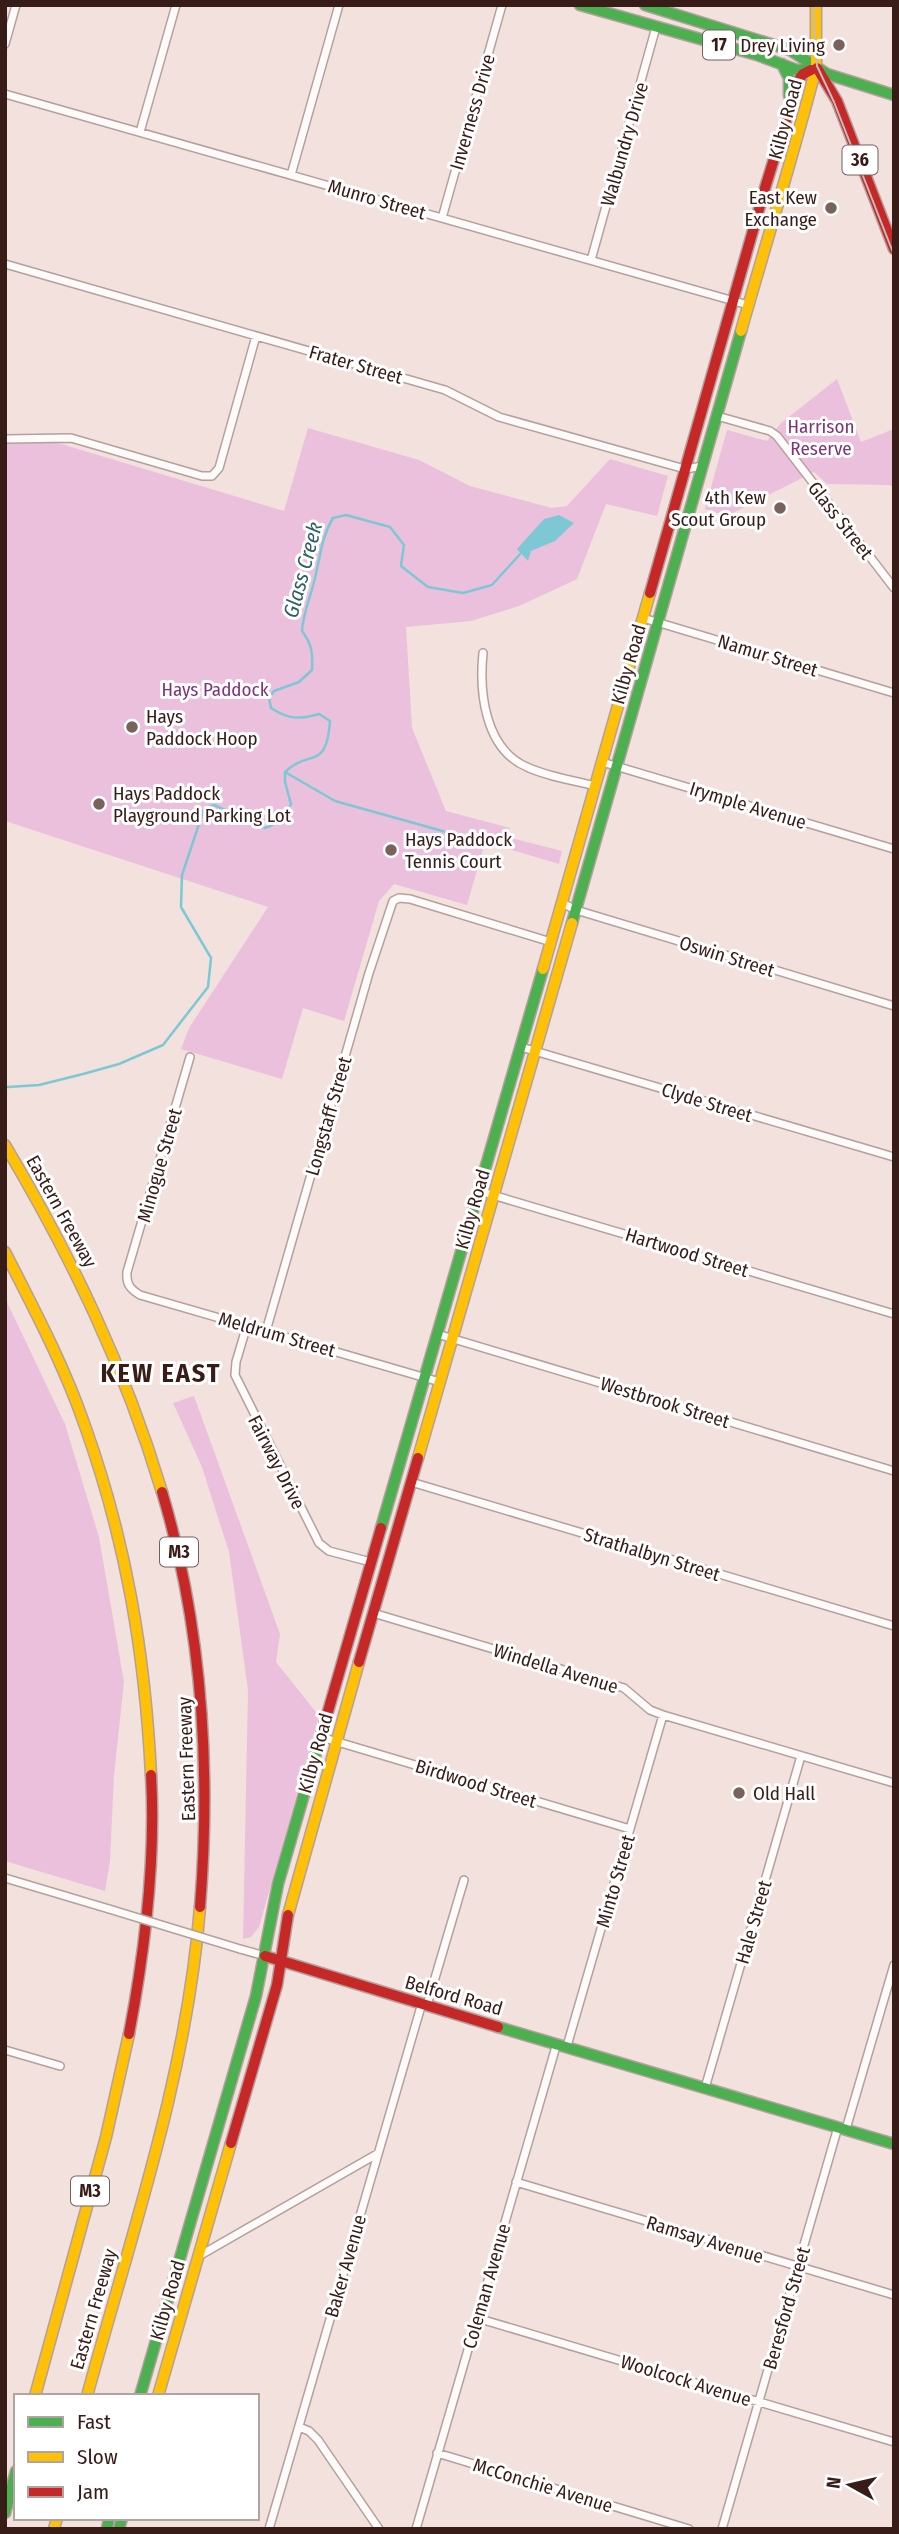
<svg xmlns="http://www.w3.org/2000/svg" width="899" height="2534" viewBox="0 0 899 2534" font-family="'Fira Sans Condensed',sans-serif">
<style>
.green{fill:#eac0dc}
.water{fill:#7ec8d5}
.lines{fill:none;stroke-linecap:round;stroke-linejoin:round}
.stream{stroke:#7ec8d5;stroke-width:2.5}
.street-casing{stroke:#b4a09c;stroke-width:10}
.fast-casing{stroke:#b4a09c;stroke-width:13}
.slow-casing{stroke:#b4a09c;stroke-width:13}
.jam-casing{stroke:#b4a09c;stroke-width:13}
.street{stroke:#fdfafa;stroke-width:7}
.fast{stroke:#4caf50;stroke-width:10}
.slow{stroke:#ffc107;stroke-width:10}
.jam{stroke:#c62828;stroke-width:10}
.tram{stroke:#c2bcbc;stroke-width:2}
.street-bridge-casing{stroke:#b4a09c;stroke-width:10;stroke-linecap:butt}
.street-bridge{stroke:#fdfafa;stroke-width:7}
.poi-dot{fill:#79615c;stroke:#fff;stroke-width:2.5}
.labels{text-anchor:middle;stroke-width:6;stroke-linejoin:round;paint-order:stroke}
.shield{fill:#fff;stroke:#74605d;stroke-width:2}
.shield-label{font-size:18px;font-weight:bold;fill:#381c17}
.poi-label{font-size:19px;fill:#381c17;stroke:#fff;text-anchor:start}
.street-label{font-size:19px;fill:#381c17;stroke:#fff}
.park-label{font-size:19px;fill:#7f3478;stroke:#fff}
.water-label{font-size:21px;font-style:italic;fill:#2d5e66;stroke:#fff}
.district-label{font-size:26px;font-weight:bold;letter-spacing:2px;fill:#381c17;stroke:#fff}
</style>
<rect width="100%" height="100%" fill="#f2e1dd"/>
<path class="green" d="M837 379 861 442 894 429V487L889 485 827 484 814 472 727 516 705 509 727 430 767 441 781 423Z
M308 428 419 460 470 486 552 508 567 506 610 459 668 476 657 516 606 504 577 579 519 606 471 621 406 627 412 728 446 811 510 828 507 837 562 851 559 864 485 842 467 905 394 884 379 901 344 1021 303 1008 282 1079 181 1049 189 1028 268 907 5 821V444L48 440 284 511Z
M5 1298 65 1424 99 1537 124 1682 114 1775 110 1861 105 1891 5 1861Z
M194 1396 280 1634 276 1662 319 1716 259 1927 251 1937 243 1939 248 1690 229 1552 202 1467 173 1403Z"/>
<path class="water" d="M559 515 574 523 555 541 531 551 528 561 517 549 544 519Z"/>
<g class="lines">
<path class="stream" d="M285 772 335 801 471 839
M8 1087 39 1085 83 1074 119 1064 163 1045 208 987 211 958 181 907 182 875 204 809 214 805 265 828C279 823 285 817 291 804L285 782V772C310 748 326 772 330 721L319 714C299 720 288 719 271 708L269 698 274 691 299 682 312 670C313 654 312 644 302 631 303 614 310 598 314 582 320 559 321 538 333 518L346 515 390 527 404 545 401 566 428 587 463 593 492 585 522 552"/>
<defs>
<path id="street" d="M5 44 16 5
M5 94 748 305
M140 132 176 5
M291 175 339 5
M442 218 502 5
M591 260 656 27
M5 264 445 390 499 417 685 469 703 466
M717 416 770 431 777 436 894 588
M5 439 71 438 202 476H212L219 468 256 336
M643 618 894 693
M483 653C479 693 485 749 527 767 548 777 573 780 595 786
M602 762 894 849
M562 903 576 910 894 1006
M521 1047 894 1157
M190 1057 127 1272C126 1284 130 1289 140 1295L440 1382
M479 1191 894 1314
M247 1325 236 1362 235 1375 319 1543 329 1551 371 1562
M266 1331 369 973 393 901 399 898 410 899 551 942
M437 1334 894 1471
M411 1482 894 1626
M373 1613 624 1688 650 1710 663 1715 894 1783
M321 1737 630 1829
M5 1878 109 1909
M240 1949 265 1956
M427 2005 464 1880
M567 2046 663 1715
M5 2050 60 2066
M705 2088 801 1756
M846 2129 894 1965
M516 2182 894 2295
M199 2256 377 2154
M477 2318 894 2442
M299 2427 309 2431 318 2440 379 2529
M437 2453 689 2529
M269 2529 422 2003
M416 2529 557 2043
M722 2529 838 2127"/>
<path id="fast" d="M580 5 757 55 797 70 816 68
M645 5 790 50 827 74 894 95
M782 64 789 78V96
M572 923 741 331
M381 1528 543 969
M498 2027 894 2144
M140 2396 256 1996 278 1884 320 1739
M5 2513 16 2471
M107 2529 109 2518
M119 2529 122 2518"/>
<path id="slow" d="M816 5V68
M741 331C766 243 793 156 816 68
M543 969 650 593
M5 1145C71 1256 125 1368 162 1492
M5 1252C34 1309 64 1365 85 1426 126 1541 145 1653 151 1775
M418 1458 572 923
M288 1915 359 1662
M35 2396 106 2137 129 2034
M87 2396C131 2235 187 2075 200 1907
M158 2396 231 2143
M54 2529 57 2518"/>
<path id="jam" d="M817 68 837 101 894 249
M650 593 765 188 798 81 803 74 811 70
M162 1492C202 1626 211 1768 200 1907
M359 1662 418 1458
M320 1739 381 1528
M265 1956 498 2027
M129 2034C145 1950 156 1861 151 1775
M231 2143 277 1985 288 1915"/>
</defs>
<use href="#street" class="street-casing"/>
<use href="#fast" class="fast-casing"/>
<use href="#slow" class="slow-casing"/>
<use href="#jam" class="jam-casing"/>
<use href="#street" class="street"/>
<use href="#fast" class="fast"/>
<use href="#slow" class="slow"/>
<use href="#jam" class="jam"/>
<path class="tram" d="M813 5 817 66 834 102 894 255"/>
<defs>
<path id="street-bridge" d="M109 1909 240 1949"/>
</defs>
<use href="#street-bridge" class="street-bridge-casing"/>
<use href="#street-bridge" class="street-bridge"/>
</g>
<g class="poi-dot">
<circle cx="839" cy="45" r="7"/>
<circle cx="831" cy="208" r="7"/>
<circle cx="780" cy="508" r="7"/>
<circle cx="132" cy="727" r="7"/>
<circle cx="99" cy="804" r="7"/>
<circle cx="391" cy="850" r="7"/>
<circle cx="739" cy="1793" r="7"/>
</g>
<g class="labels">
<g class="shield">
<rect x="703" y="30.5" width="32" height="29" rx="5"/>
<rect x="842.5" y="145.5" width="35" height="29" rx="5"/>
<rect x="160" y="1537.5" width="38" height="29" rx="5"/>
<rect x="71" y="2176.5" width="38" height="29" rx="5"/>
</g>
<g class="shield-label">
<text x="719" y="51">17</text>
<text x="860" y="166">36</text>
<text x="179" y="1558">M3</text>
<text x="90" y="2197">M3</text>
</g>
<g class="poi-label">
<text x="825" y="52" text-anchor="end">Drey Living</text>
<text x="817" y="204" text-anchor="end">East Kew<tspan x="817" dy="22">Exchange</tspan></text>
<text x="766" y="504" text-anchor="end">4th Kew<tspan x="766" dy="22">Scout Group</tspan></text>
<text x="146" y="723">Hays<tspan x="146" dy="22">Paddock Hoop</tspan></text>
<text x="113" y="800">Hays Paddock<tspan x="113" dy="22">Playground Parking Lot</tspan></text>
<text x="405" y="846">Hays Paddock<tspan x="405" dy="22">Tennis Court</tspan></text>
<text x="753" y="1800">Old Hall</text>
</g>
<g class="street-label">
<text transform="translate(472 112) rotate(-74)" y="7">Inverness Drive</text>
<text transform="translate(785 119) rotate(-75)" y="7">Kilby Road</text>
<text transform="translate(624 144) rotate(-74)" y="7">Walbundry Drive</text>
<text transform="translate(377 199) rotate(16)" y="7">Munro Street</text>
<text transform="translate(356 364) rotate(16)" y="7">Frater Street</text>
<text transform="translate(841 520) rotate(52)" y="7">Glass Street</text>
<text transform="translate(768 655) rotate(17)" y="7">Namur Street</text>
<text transform="translate(628 664) rotate(-74)" y="7">Kilby Road</text>
<text transform="translate(748 805) rotate(17)" y="7">Irymple Avenue</text>
<text transform="translate(727 956) rotate(17)" y="7">Oswin Street</text>
<text transform="translate(707 1102) rotate(17)" y="7">Clyde Street</text>
<text transform="translate(328 1116) rotate(-74)" y="7">Longstaff Street</text>
<text transform="translate(159 1165) rotate(-74)" y="7">Minogue Street</text>
<text transform="translate(472 1209) rotate(-74)" y="7">Kilby Road</text>
<text transform="translate(62 1211) rotate(61)" y="7">Eastern Freeway</text>
<text transform="translate(687 1252) rotate(17)" y="7">Hartwood Street</text>
<text transform="translate(277 1334) rotate(16)" y="7">Meldrum Street</text>
<text transform="translate(665 1402) rotate(17)" y="7">Westbrook Street</text>
<text transform="translate(277 1462) rotate(63)" y="7">Fairway Drive</text>
<text transform="translate(652 1554) rotate(17)" y="7">Strathalbyn Street</text>
<text transform="translate(556 1668) rotate(17)" y="7">Windella Avenue</text>
<text transform="translate(315 1753) rotate(-74)" y="7">Kilby Road</text>
<text transform="translate(186 1759) rotate(-92)" y="7">Eastern Freeway</text>
<text transform="translate(476 1783) rotate(17)" y="7">Birdwood Street</text>
<text transform="translate(615 1881) rotate(-74)" y="7">Minto Street</text>
<text transform="translate(753 1922) rotate(-74)" y="7">Hale Street</text>
<text transform="translate(454 1995) rotate(16)" y="7">Belford Road</text>
<text transform="translate(705 2239) rotate(17)" y="7">Ramsay Avenue</text>
<text transform="translate(345 2266) rotate(-74)" y="7">Baker Avenue</text>
<text transform="translate(486 2286) rotate(-74)" y="7">Coleman Avenue</text>
<text transform="translate(167 2300) rotate(-74)" y="7">Kilby Road</text>
<text transform="translate(786 2308) rotate(-74)" y="7">Beresford Street</text>
<text transform="translate(93 2309) rotate(-74)" y="7">Eastern Freeway</text>
<text transform="translate(686 2380) rotate(17)" y="7">Woolcock Avenue</text>
<text transform="translate(543 2485) rotate(17)" y="7">McConchie Avenue</text>
</g>
<g class="park-label">
<text x="821" y="433">Harrison<tspan x="821" dy="22">Reserve</tspan></text>
<text x="215" y="696">Hays Paddock</text>
</g>
<g class="water-label">
<text transform="translate(303 570) rotate(-75)" y="7">Glass Creek</text>
</g>
<g class="district-label">
<text x="161" y="1382">KEW EAST</text>
</g>
</g>
<rect width="899" height="2534" fill="none" stroke="#381c17" stroke-width="14"/>
<rect x="14" y="2394" width="245" height="126" fill="#ffffff" stroke="#afa4a2" stroke-width="2"/>
<rect x="28" y="2417" width="35" height="10" fill="#4caf50" stroke="#afa4a2" stroke-width="2"/>
<text x="77" y="2429" font-size="21" fill="#381c17">Fast</text>
<rect x="28" y="2452" width="35" height="10" fill="#ffc107" stroke="#afa4a2" stroke-width="2"/>
<text x="77" y="2464" font-size="21" fill="#381c17">Slow</text>
<rect x="28" y="2487" width="35" height="10" fill="#c62828" stroke="#afa4a2" stroke-width="2"/>
<text x="77" y="2499" font-size="21" fill="#381c17">Jam</text>
<g transform="translate(850 2485) rotate(278)" stroke="#ffffff" stroke-width="5" paint-order="stroke">
<path d="M0-5L12 26L0 18L-12 26Z" fill="#381c17"/>
<text y="-10" font-size="19" font-weight="bold" text-anchor="middle" fill="#381c17">N</text>
</g>
</svg>
